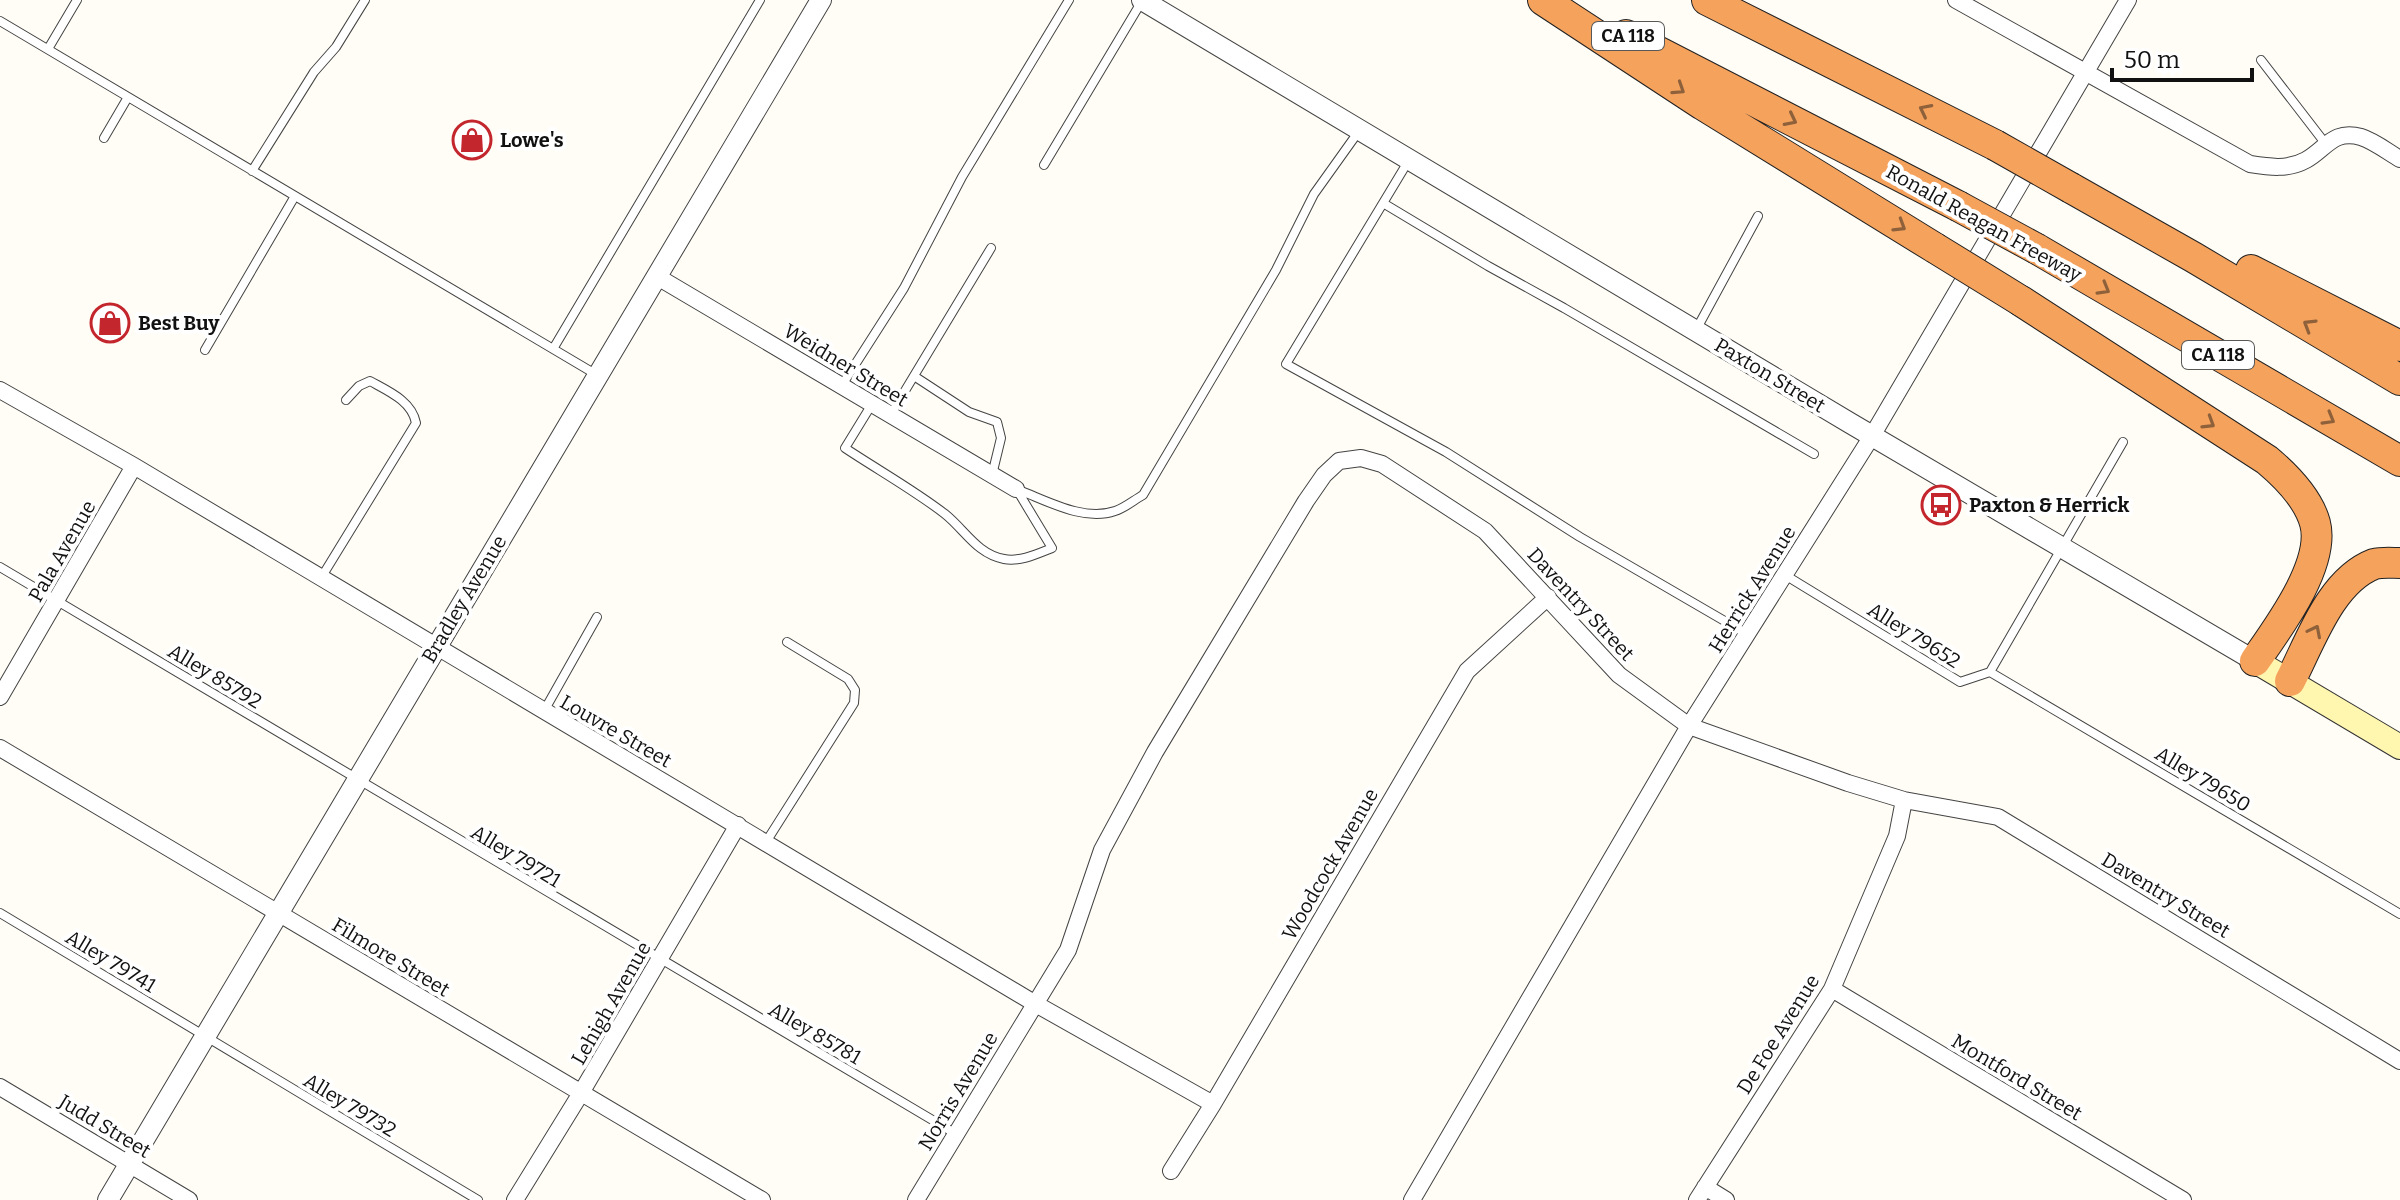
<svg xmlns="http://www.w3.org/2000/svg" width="2400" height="1200" viewBox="0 0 2400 1200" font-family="Bitter,serif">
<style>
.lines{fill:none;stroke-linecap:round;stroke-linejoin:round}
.service-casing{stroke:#444;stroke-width:10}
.minor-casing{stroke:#444;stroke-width:18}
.tertiary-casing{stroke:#444;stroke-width:22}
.secondary-casing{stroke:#333;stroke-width:26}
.motorway-casing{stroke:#222;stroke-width:32}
.service{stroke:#fff;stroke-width:8}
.minor{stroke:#fff;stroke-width:16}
.tertiary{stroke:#fff;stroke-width:20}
.secondary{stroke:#fff6b0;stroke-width:24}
.motorway{stroke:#f5a25d;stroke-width:30}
.motorway-bridge-casing{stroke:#222;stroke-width:32;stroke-linecap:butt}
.motorway-bridge{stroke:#f5a25d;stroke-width:30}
.oneway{stroke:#8e613b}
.labels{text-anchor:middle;stroke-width:8;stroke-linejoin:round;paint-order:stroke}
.shield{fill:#fff;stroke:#585858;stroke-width:2}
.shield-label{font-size:18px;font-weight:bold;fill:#111}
.poi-label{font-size:20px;font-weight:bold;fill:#111;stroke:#fff;text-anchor:start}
.street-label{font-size:20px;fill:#111;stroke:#fff}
</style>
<rect width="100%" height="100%" fill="#fffdf5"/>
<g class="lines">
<defs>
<path id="service" d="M0 21 597 375
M48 49 77 0
M2261 60 2325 143
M104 138 128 97
M1409 160 1286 364 1446 452 1580 537 1747 634
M1044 165 1142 1
M252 171 314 72 336 47 365 0
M1383 203 1488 266 1564 308 1814 454
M1696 330 1758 216
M553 349 760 0
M205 350 295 196
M914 376 969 412 997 422 1001 438 992 475
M842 385 904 288 962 177 1069 0
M872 404 845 448C878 470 914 490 945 514 965 530 977 554 1004 559 1020 562 1037 554 1052 548L1017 490
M891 414 991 248
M1016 489C1046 500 1083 522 1115 511 1125 508 1134 500 1143 495L1276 270 1314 194 1359 131
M0 567 956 1134
M1785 575 1960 682 1990 672 2123 442
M321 578 416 423C412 401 388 391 370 381L359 386 346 400
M1990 672 2400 914
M544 711 597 617
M766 842 854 703 855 690 848 679 787 642
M0 913 478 1200"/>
<path id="minor" d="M1956 0 2250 164C2269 167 2288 170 2306 160 2326 149 2333 129 2361 137 2374 141 2388 152 2400 159
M656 276 1016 489
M0 390 134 466 1034 1003 1213 1104
M0 697 134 466
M0 748 762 1200
M1832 989 2183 1200
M0 1087 189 1200
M1171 1171 1213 1104 1467 671 1548 597
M1705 1187 1726 1200
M515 1200 581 1093 738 825
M916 1200 1068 950 1102 850 1155 752 1306 501 1324 475 1339 461 1361 458 1382 464 1485 531 1619 675 1689 726 1848 783 1904 800 1998 817 2400 1061
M1412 1200 1689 726 1872 436 2128 0
M1697 1200 1832 989 1897 836 1904 800"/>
<path id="tertiary" d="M1142 0 1850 423 2255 661
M108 1200 821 0"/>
<path id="secondary" d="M2255 661 2400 747"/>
<path id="motorway" d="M1543 0 1703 105 1935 248
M1707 0 1995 145
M1626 35 1958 206
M2071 188 2193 257 2400 380
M2037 249 2400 461
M2251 270 2400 346
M2021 301 2267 460C2286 476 2308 498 2315 523 2326 564 2278 628 2255 661
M2290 681C2310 643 2330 581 2374 564 2382 562 2392 563 2400 563"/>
</defs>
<use href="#service" class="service-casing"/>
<use href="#minor" class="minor-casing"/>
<use href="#tertiary" class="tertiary-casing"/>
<use href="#secondary" class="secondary-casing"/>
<use href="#motorway" class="motorway-casing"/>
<use href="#service" class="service"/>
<use href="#minor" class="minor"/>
<use href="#tertiary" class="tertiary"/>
<use href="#secondary" class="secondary"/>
<use href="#motorway" class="motorway"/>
<defs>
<path id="motorway-bridge" d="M1995 145 2071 188
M1958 206 2037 249
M1935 248 2021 301"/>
</defs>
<use href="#motorway-bridge" class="motorway-bridge-casing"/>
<use href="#motorway-bridge" class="motorway-bridge"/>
</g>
<defs><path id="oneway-chevron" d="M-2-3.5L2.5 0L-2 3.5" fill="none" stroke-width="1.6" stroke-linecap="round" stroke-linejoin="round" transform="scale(2)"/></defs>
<g class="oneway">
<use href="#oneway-chevron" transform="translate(1679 89) rotate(33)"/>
<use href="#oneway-chevron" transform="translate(1925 110) rotate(-153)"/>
<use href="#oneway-chevron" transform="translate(1791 120) rotate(27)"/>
<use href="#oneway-chevron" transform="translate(1900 226) rotate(32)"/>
<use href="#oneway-chevron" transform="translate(2104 289) rotate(30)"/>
<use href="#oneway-chevron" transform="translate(2309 325) rotate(-149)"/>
<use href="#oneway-chevron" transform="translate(2329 419) rotate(30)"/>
<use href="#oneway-chevron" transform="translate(2209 423) rotate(32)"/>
<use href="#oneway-chevron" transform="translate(2315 631) rotate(-63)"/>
</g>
<defs>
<symbol id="shop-ring" viewBox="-11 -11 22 22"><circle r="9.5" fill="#fff" stroke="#c4262e" stroke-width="1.5"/><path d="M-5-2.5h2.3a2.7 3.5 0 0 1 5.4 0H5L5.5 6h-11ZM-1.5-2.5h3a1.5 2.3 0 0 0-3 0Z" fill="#c4262e"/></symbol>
<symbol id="bus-ring" viewBox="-11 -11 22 22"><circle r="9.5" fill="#fff" stroke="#c4262e" stroke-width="1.5"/><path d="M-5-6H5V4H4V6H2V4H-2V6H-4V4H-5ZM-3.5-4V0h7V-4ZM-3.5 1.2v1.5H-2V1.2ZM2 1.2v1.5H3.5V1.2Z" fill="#c4262e"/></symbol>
</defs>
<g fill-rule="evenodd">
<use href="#shop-ring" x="450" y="118" width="44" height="44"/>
<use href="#shop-ring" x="88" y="301" width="44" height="44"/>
<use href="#bus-ring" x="1919" y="483" width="44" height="44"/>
</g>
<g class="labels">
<g class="shield">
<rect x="1592" y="22" width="72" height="28" rx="6"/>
<rect x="2182" y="341" width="72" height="28" rx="6"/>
</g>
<g class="shield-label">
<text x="1628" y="42">CA 118</text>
<text x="2218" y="361">CA 118</text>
</g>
<g class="poi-label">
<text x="500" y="147">Lowe's</text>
<text x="138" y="330">Best Buy</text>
<text x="1969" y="512">Paxton &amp; Herrick</text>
</g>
<g class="street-label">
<text transform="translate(1984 223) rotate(29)" y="7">Ronald Reagan Freeway</text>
<text transform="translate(846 365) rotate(31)" y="7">Weidner Street</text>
<text transform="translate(1770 375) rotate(31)" y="7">Paxton Street</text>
<text transform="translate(62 551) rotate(-60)" y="7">Pala Avenue</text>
<text transform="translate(1752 589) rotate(-58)" y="7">Herrick Avenue</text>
<text transform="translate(464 599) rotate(-59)" y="7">Bradley Avenue</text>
<text transform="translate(1581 604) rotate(47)" y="7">Daventry Street</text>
<text transform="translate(1914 635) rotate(32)" y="7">Alley 79652</text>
<text transform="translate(215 676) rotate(31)" y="7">Alley 85792</text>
<text transform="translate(616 731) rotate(30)" y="7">Louvre Street</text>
<text transform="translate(2203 779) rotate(31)" y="7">Alley 79650</text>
<text transform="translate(516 856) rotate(31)" y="7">Alley 79721</text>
<text transform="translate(1330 864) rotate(-60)" y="7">Woodcock Avenue</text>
<text transform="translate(2166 895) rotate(31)" y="7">Daventry Street</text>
<text transform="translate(391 957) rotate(31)" y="7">Filmore Street</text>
<text transform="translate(111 961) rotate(31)" y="7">Alley 79741</text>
<text transform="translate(611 1003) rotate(-60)" y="7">Lehigh Avenue</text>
<text transform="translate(815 1033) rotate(30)" y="7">Alley 85781</text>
<text transform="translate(1778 1034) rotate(-58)" y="7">De Foe Avenue</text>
<text transform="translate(2017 1077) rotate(31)" y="7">Montford Street</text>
<text transform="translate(958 1091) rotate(-59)" y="7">Norris Avenue</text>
<text transform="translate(350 1105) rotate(31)" y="7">Alley 79732</text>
<text transform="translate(105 1126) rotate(31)" y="7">Judd Street</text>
</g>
</g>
<path d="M2112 68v12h140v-12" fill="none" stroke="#111111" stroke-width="4"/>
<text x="2124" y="68" font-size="24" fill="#111111" stroke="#ffffff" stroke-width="6" paint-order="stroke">50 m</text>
</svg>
